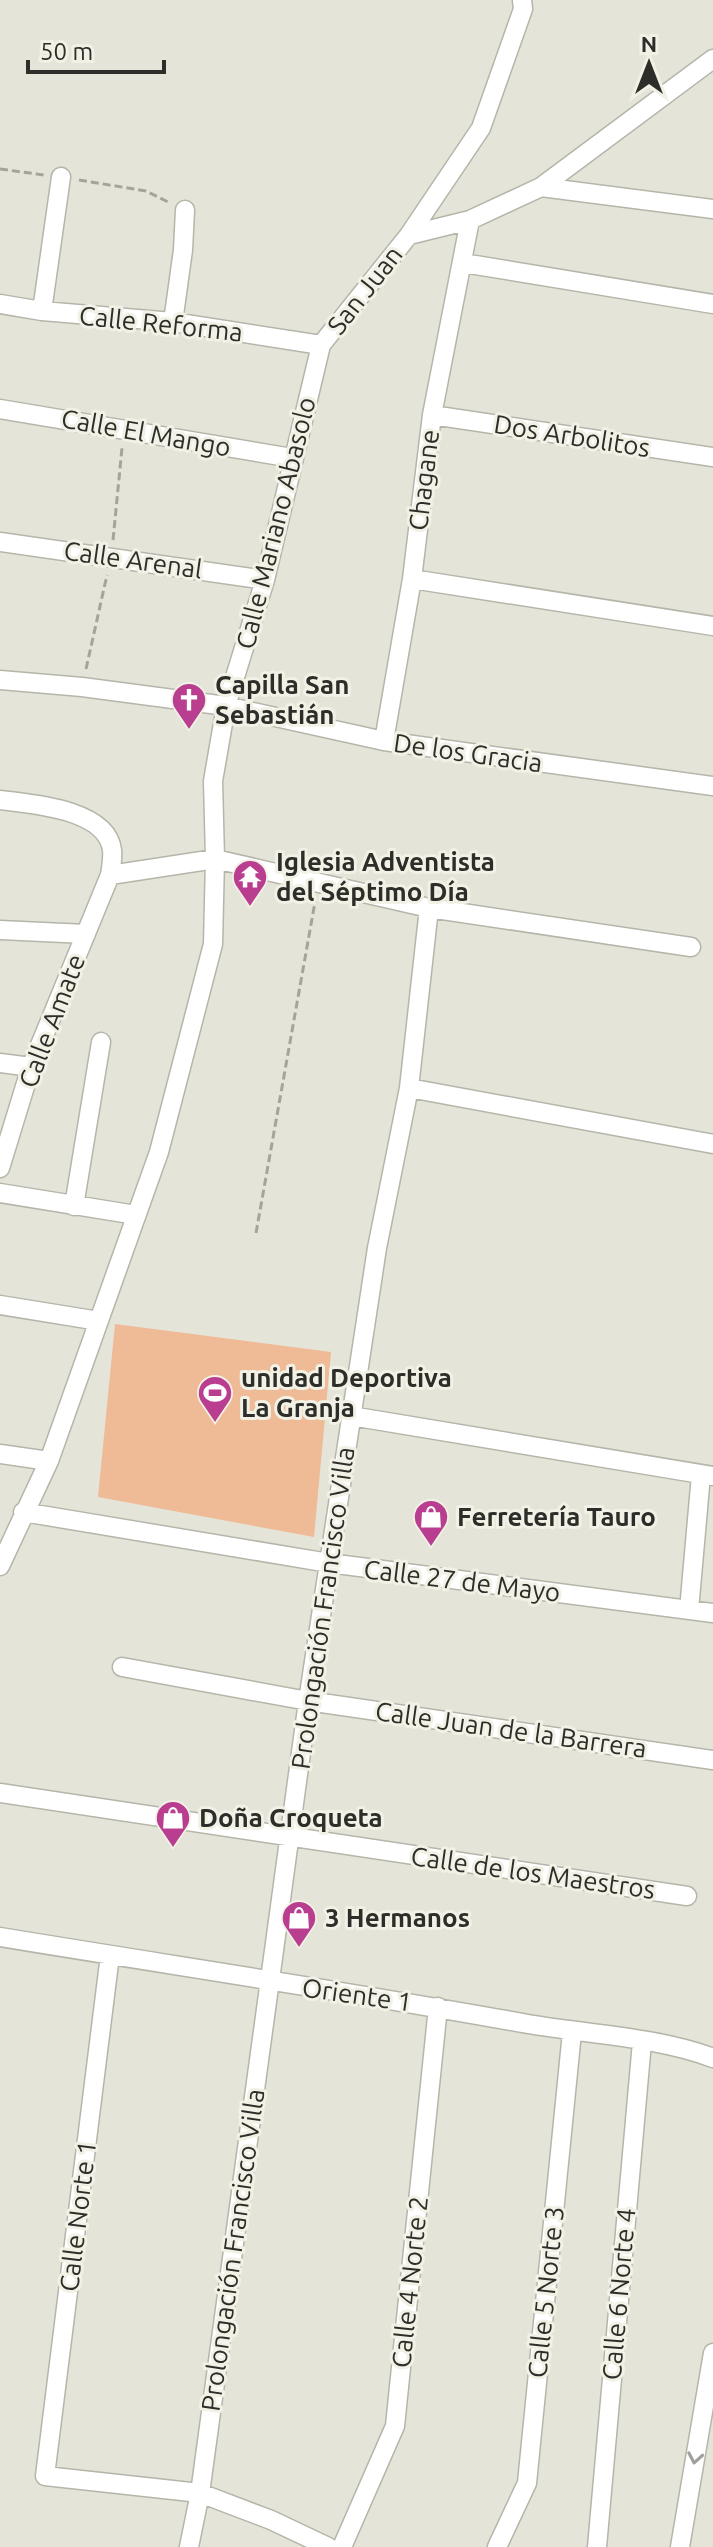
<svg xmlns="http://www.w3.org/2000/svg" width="713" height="2547" viewBox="0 0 713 2547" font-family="Ubuntu,sans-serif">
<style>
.green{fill:#efba96}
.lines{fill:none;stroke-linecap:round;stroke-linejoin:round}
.minor-casing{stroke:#b6b5aa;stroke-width:21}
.path{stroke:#a4a49a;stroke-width:3;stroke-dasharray:8 4;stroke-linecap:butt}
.minor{stroke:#fff;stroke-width:18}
.oneway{stroke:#a0a09f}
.labels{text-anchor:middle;stroke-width:6;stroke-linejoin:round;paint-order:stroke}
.street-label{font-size:26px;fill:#2d2d29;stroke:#f2f1e5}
.poi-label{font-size:26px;font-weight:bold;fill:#2d2d29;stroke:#f2f1e5;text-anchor:start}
</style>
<rect width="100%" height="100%" fill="#e5e4d8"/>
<path class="green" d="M115 1324 331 1352 314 1537 98 1497Z"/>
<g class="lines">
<defs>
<path id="minor" d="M541 187 713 209
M409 235 470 220 541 187 713 59
M463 263 713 304
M0 304 42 311 173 322 321 345
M42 311 61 177
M173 322 183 250 185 210
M0 409 292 458
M432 415 713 457
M0 542 265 580
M412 579 713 626
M0 680 82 687 226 706 384 741 713 786
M384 741 412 579 432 415 470 220
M0 800C32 804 107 809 112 850 113 858 111 868 110 875L31 1067 0 1168
M110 875 215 859 429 908 691 947
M0 930 86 934
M0 1063 31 1067
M409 1088 713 1144
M0 1193 136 1215
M74 1206 101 1042
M0 1305 99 1321
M351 1416 713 1476
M0 1454 49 1461
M23 1512 329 1563 713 1613
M0 1566 49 1461 159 1152 213 944 215 859 213 781 226 706 265 580 321 345 409 235 481 128 523 9 522 0
M689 1610 701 1475
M122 1667 308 1701 713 1760
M0 1793 687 1896
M0 1937C176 1966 353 1992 528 2024 586 2034 659 2037 713 2058
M110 1955 45 2476 200 2493 271 2520 328 2547
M189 2547 200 2493 308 1701 377 1248 409 1088 429 908
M342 2547 395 2426 438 2007
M497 2547 527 2483 572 2032
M597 2547 642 2042
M680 2547 713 2353"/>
</defs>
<use href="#minor" class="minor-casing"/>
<path class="path" d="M0 169 44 175
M79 180 146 191 168 202
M113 540 122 448
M86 669 107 575
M256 1233 315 902"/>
<use href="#minor" class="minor"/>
</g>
<defs><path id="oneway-chevron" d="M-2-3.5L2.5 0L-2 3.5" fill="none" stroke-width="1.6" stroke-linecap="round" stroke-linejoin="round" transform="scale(2)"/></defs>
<use class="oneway" href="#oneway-chevron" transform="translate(695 2458) rotate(100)"/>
<defs>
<symbol id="church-pin" viewBox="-11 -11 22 30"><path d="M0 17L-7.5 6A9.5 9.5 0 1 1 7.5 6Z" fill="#b93e8f" stroke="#f2f1e5"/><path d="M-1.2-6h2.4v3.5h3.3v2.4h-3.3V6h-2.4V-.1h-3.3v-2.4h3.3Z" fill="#fff"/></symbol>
<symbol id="temple-pin" viewBox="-11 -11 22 30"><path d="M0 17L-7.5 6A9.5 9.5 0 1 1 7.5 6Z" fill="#b93e8f" stroke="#f2f1e5"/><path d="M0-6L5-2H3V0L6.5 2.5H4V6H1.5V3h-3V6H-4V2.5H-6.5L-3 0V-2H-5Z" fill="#fff"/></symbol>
<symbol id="stadium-pin" viewBox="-11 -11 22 30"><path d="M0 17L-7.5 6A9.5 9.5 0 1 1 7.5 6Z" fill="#b93e8f" stroke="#f2f1e5"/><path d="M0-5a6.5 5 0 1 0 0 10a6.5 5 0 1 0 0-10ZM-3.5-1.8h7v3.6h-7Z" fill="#fff"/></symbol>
<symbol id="shop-pin" viewBox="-11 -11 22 30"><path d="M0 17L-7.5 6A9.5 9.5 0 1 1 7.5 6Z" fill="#b93e8f" stroke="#f2f1e5"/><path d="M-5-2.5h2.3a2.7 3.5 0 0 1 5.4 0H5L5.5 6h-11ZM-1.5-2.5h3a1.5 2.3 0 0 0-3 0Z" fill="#fff"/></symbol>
</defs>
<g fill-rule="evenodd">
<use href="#church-pin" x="169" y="680" width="40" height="54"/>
<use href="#temple-pin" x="230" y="857" width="40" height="54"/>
<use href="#stadium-pin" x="195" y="1373" width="40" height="54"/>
<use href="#shop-pin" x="411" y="1497" width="40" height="54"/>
<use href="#shop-pin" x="153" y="1798" width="40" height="54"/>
<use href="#shop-pin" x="279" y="1898" width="40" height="54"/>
</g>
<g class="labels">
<g class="street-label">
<text transform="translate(365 290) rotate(-52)" y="9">San Juan</text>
<text transform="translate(161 324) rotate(6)" y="9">Calle Reforma</text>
<text transform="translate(146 433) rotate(10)" y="9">Calle El Mango</text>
<text transform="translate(572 436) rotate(9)" y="9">Dos Arbolitos</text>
<text transform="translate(424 480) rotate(-83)" y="9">Chagane</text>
<text transform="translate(276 523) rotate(-76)" y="9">Calle Mariano Abasolo</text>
<text transform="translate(133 560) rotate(8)" y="9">Calle Arenal</text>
<text transform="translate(468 753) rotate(8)" y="9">De los Gracia</text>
<text transform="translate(52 1021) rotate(-69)" y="9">Calle Amate</text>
<text transform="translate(462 1581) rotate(7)" y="9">Calle 27 de Mayo</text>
<text transform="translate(323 1608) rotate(-82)" y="9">Prolongación Francisco Villa</text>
<text transform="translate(511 1730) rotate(8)" y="9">Calle Juan de la Barrera</text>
<text transform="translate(533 1873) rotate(8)" y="9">Calle de los Maestros</text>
<text transform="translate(357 1995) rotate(8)" y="9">Oriente 1</text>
<text transform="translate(78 2216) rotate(-83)" y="9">Calle Norte 1</text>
<text transform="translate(233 2250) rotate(-82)" y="9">Prolongación Francisco Villa</text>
<text transform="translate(410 2282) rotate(-84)" y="9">Calle 4 Norte 2</text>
<text transform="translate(546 2292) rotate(-84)" y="9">Calle 5 Norte 3</text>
<text transform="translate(619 2294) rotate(-85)" y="9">Calle 6 Norte 4</text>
</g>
<g class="poi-label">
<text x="215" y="694">Capilla San<tspan x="215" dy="30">Sebastián</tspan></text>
<text x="276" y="871">Iglesia Adventista<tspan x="276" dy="30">del Séptimo Día</tspan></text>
<text x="241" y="1387">unidad Deportiva<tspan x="241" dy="30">La Granja</tspan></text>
<text x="457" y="1526">Ferretería Tauro</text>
<text x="199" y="1827">Doña Croqueta</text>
<text x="325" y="1927">3 Hermanos</text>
</g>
</g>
<g transform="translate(649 64)" stroke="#f2f1e5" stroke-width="6" paint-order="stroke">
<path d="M0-6L14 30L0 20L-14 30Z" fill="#2d2d29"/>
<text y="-12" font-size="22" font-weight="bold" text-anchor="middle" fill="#2d2d29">N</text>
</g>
<path d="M28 60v12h136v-12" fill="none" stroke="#2d2d29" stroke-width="4"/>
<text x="40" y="60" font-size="24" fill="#2d2d29" stroke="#f2f1e5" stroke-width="6" paint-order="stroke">50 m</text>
</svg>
